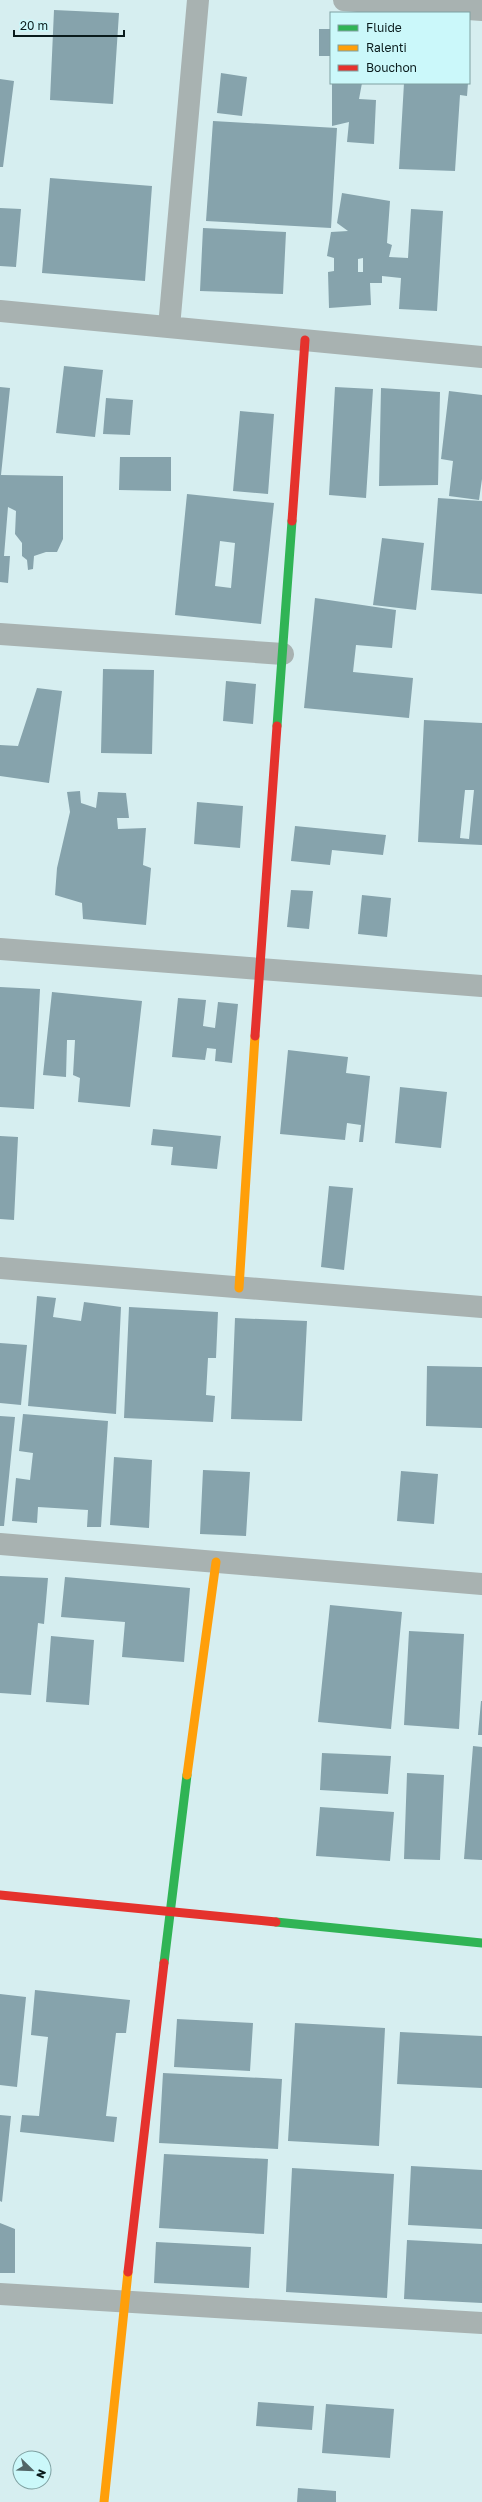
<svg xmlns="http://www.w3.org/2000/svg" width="482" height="2502" viewBox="0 0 482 2502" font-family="'Golos Text',sans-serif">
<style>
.building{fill:#86a3ac;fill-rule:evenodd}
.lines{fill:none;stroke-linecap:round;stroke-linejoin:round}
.street{stroke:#a8b2b1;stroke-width:22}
.fast{stroke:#30b455;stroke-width:9}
.slow{stroke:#ff9f0a;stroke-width:9}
.jam{stroke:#e5322d;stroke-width:9}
</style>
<rect width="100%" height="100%" fill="#d6eef0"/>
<path class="building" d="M54 10 119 13 113 104 50 100Z
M319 29H331V56H319Z
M221 73 247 77 242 116 217 113Z
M0 79 14 81 3 167H0Z
M332 83H362L359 99 376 100 374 144 347 142 349 122 332 126Z
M404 83H468L467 96 460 95 455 171 399 169Z
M213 121 337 128 331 228 206 221Z
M50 178 152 186 145 281 42 273Z
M342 193 390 201 387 243 392 245 389 257 408 258 411 209 443 211 437 311 399 309 401 278 382 276V283H370L371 305 329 308 328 272 334 271V258L327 256 331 232 348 231 337 223ZM363 258V272H358V259Z
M0 208 21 209 16 267 0 266Z
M203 228 286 232 283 294 200 291Z
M64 366 103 370 95 437 56 433Z
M0 387 10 388 1 475 63 476V539L57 552H46L34 556 33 569 28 570 27 560 22 556V543L15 534 16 511 8 507 4 556H10L8 583 0 582Z
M335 387 373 389 366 498 329 495Z
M381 388 440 392 438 485 379 486Z
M449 391 482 395V479L479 500 449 496 453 461 441 459Z
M106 398 133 400 130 435 103 434Z
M240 411 274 414 268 494 233 491Z
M120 457H171V491L119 490Z
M187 494 274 503 261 624 175 615ZM220 541 235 543 231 588 215 586Z
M438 498 482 501V594L431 590Z
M382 538 424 543 416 610 373 605Z
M315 598 396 610 392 648 356 645 353 672 413 678 409 718 304 708Z
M103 669 154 670 152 754 101 753Z
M226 681 256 684 253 724 223 721Z
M37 688 62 691 49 783 0 776V745L18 746Z
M424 720 482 723V845L418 842ZM465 790H474L469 839 460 838Z
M80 791 81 803 96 808 98 792 126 793 129 818H117L118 829 146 828 143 865 151 868 146 925 83 919 82 903 55 895 57 868 70 812 67 792Z
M197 802 243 806 240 848 194 844Z
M295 826 386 835 383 855 332 850 330 865 291 861Z
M291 890 313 891 309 929 287 927Z
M362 895 391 898 387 937 358 934Z
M0 987 40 989 34 1109 0 1107Z
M52 992 142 1001 130 1107 78 1102 80 1078 73 1075 75 1040H67L66 1077 43 1075Z
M178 998 206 1000 203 1026 215 1028 218 1002 238 1004 232 1063 215 1061 216 1049 207 1048 205 1060 172 1057Z
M288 1050 348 1057 346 1073 370 1076 363 1142H359L361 1125 347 1123 345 1140 280 1134Z
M400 1087 447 1092 441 1148 395 1143Z
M153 1129 221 1136 217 1169 171 1165 173 1147 151 1145Z
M0 1136 18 1137 14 1220 0 1219Z
M329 1186 353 1188 344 1270 321 1267Z
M37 1296 56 1298 53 1317 81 1321 84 1302 121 1307 116 1414 28 1406Z
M129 1307 218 1312 216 1358H208L206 1395 215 1396 213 1422 124 1418Z
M235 1318 307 1321 302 1421 231 1419Z
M0 1343 27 1345 21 1405 0 1403Z
M427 1366 482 1367V1428L426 1426Z
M23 1414 108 1421 101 1527H87L88 1510 38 1507 37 1523 12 1521 16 1478 30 1480 33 1453 19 1451Z
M0 1416 15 1417 4 1526H0Z
M114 1457 152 1460 149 1528 110 1525Z
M203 1470 250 1472 246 1536 200 1534Z
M401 1471 438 1474 434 1524 397 1521Z
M0 1576 48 1578 44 1624 38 1623 31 1695 0 1693Z
M65 1577 190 1588 184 1662 122 1657 125 1622 61 1617Z
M330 1605 402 1612 391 1729 318 1722Z
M409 1631 464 1634 459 1729 404 1725Z
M51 1636 94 1640 89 1705 46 1702Z
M481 1701H482V1735H478Z
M473 1746 482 1747V1860L464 1859Z
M322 1753 391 1756 388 1794 320 1790Z
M407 1773 444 1775 440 1860 404 1859Z
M320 1807 394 1812 390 1861 316 1856Z
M35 1990 130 2000 126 2033H116L106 2116 117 2117 114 2142 20 2132 22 2115 39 2116 48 2037 31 2035Z
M0 1994 26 1997 17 2087 0 2085Z
M177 2019 253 2023 250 2071 174 2067Z
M295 2023 385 2028 379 2146 288 2141Z
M400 2032 482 2036V2088L397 2084Z
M163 2073 282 2079 278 2149 159 2143Z
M0 2115 11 2116 2 2202 0 2201Z
M164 2154 268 2159 264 2234 159 2228Z
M411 2166 482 2170V2229L408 2225Z
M292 2168 394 2174 387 2298 286 2292Z
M0 2223 15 2229V2273H0Z
M407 2240 482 2244V2303L404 2299Z
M156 2242 251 2247 249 2288 154 2283Z
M258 2402 314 2406 312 2430 256 2426Z
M326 2404 394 2409 390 2458 322 2453Z
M298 2488 336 2491V2502H297Z"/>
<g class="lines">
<path class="street" d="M344 0 482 10
M0 311 482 357
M169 327 198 0
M0 634 283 654
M0 949 482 986
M0 1268 482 1307
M0 1544 482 1584
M0 2294 482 2323"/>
<path class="fast" d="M277 726 292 521
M276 1922 482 1943
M164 1963 187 1775"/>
<path class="slow" d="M239 1288 255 1036
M187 1775 216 1562
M104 2502 128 2272"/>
<path class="jam" d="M292 521 305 340
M255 1036 277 726
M0 1895 276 1922
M128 2272 164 1963"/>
</g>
<rect x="330" y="12" width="140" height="72" fill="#cbf8fa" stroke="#7ea0a1"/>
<rect x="338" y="25" width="20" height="6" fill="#30b455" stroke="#7ea0a1"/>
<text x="366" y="32" font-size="12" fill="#0a1b1c">Fluide</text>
<rect x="338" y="45" width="20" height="6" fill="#ff9f0a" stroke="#7ea0a1"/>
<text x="366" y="52" font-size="12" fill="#0a1b1c">Ralenti</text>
<rect x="338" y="65" width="20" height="6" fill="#e5322d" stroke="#7ea0a1"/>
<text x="366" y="72" font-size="12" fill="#0a1b1c">Bouchon</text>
<g transform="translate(32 2470) rotate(113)"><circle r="19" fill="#cbf8fa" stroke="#7ea0a1"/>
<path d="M0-3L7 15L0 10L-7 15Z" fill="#516566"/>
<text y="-6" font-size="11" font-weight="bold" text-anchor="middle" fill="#0a1b1c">N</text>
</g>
<path d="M14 30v6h110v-6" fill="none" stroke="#0a1b1c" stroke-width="2"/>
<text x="20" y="30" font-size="12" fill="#0a1b1c" stroke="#cbf8fa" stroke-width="3" paint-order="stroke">20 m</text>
</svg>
